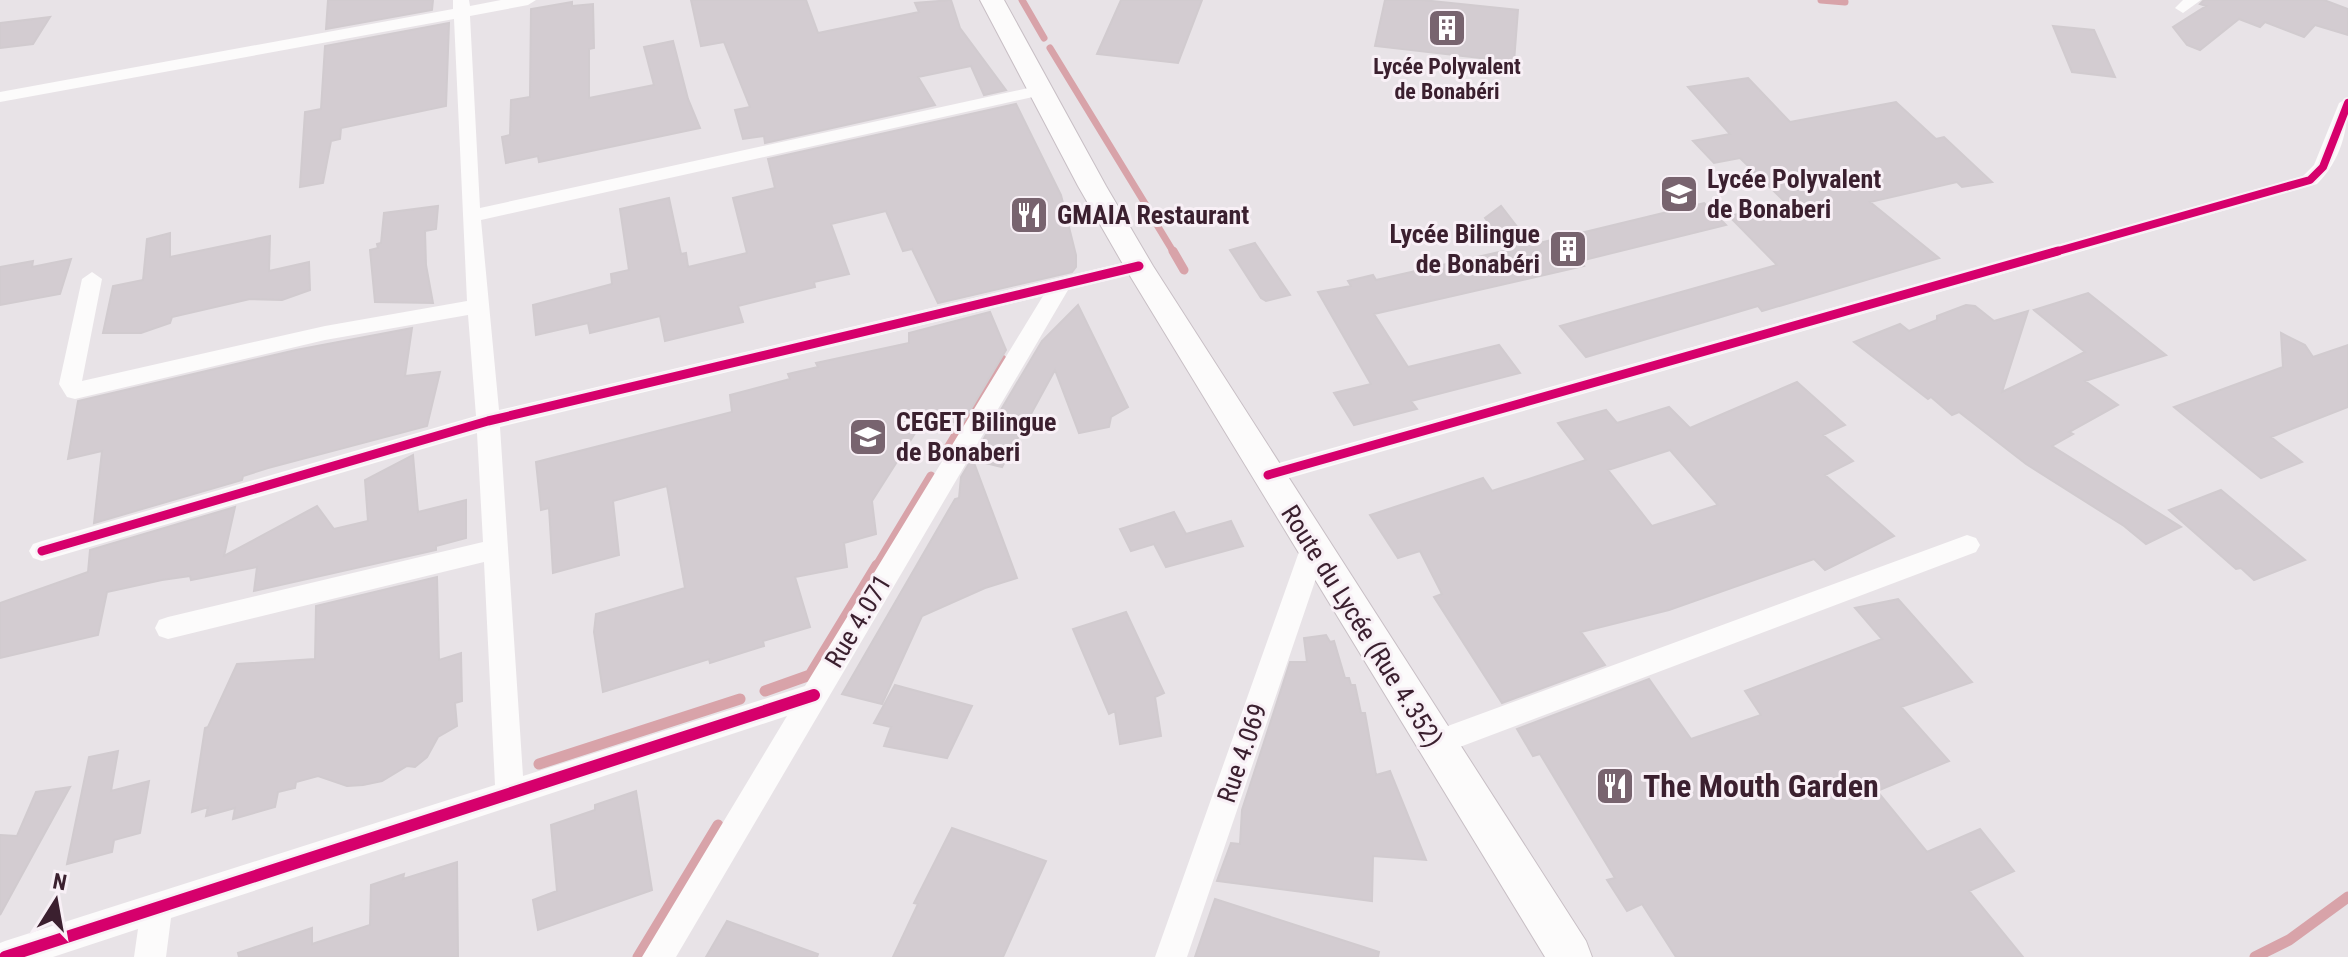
<svg xmlns="http://www.w3.org/2000/svg" width="2348" height="957" viewBox="0 0 2348 957" font-family="'Roboto Condensed',sans-serif">
<style>
.lines{fill:none;stroke-linecap:round;stroke-linejoin:round}
.stream-far2{stroke:#d8a3a9;stroke-width:7}
.stream-far1{stroke:#d8a3a9;stroke-width:9}
.stream{stroke:#d8a3a9;stroke-width:11}
.building{fill:#d3ccd1;stroke:#d1cbcf;stroke-width:2;fill-rule:evenodd}
.secondary-casing{stroke:#c8bfc5;stroke-width:2}
.street{fill:#fcfbfb;fill-rule:evenodd}
.secondary{fill:#fcfbfb;fill-rule:evenodd}
.cycleway-far2-casing{stroke:#f8f0f6;stroke-width:12}
.cycleway-far1-casing{stroke:#f8f0f6;stroke-width:14}
.cycleway-casing{stroke:#f8f0f6;stroke-width:17}
.cycleway-far2{stroke:#d6006c;stroke-width:8}
.cycleway-far1{stroke:#d6006c;stroke-width:9}
.cycleway{stroke:#d6006c;stroke-width:12}
.labels{text-anchor:middle;stroke-width:6;stroke-linejoin:round;paint-order:stroke}
.far-poi-label{font-size:22px;font-weight:bold;fill:#3b202f;stroke:#f8f0f6}
.poi-label{font-size:26px;font-weight:bold;fill:#3b202f;stroke:#f8f0f6;text-anchor:start}
.street-label{font-size:26px;fill:#3b202f;stroke:#f8f0f6}
.near-poi-label{font-size:32px;font-weight:bold;fill:#3b202f;stroke:#f8f0f6;text-anchor:start}
</style>
<rect width="100%" height="100%" fill="#e8e3e7"/>
<g class="lines">
<path class="stream-far2" d="M1022 0 1044 38
M1821 0 1845 2
M1050 48 1149 210
M1157 225 1174 253"/>
<path class="stream-far1" d="M1173 251 1184 270
M943 456 1002 359
M876 567 931 476"/>
<path class="stream" d="M765 691 810 675 877 565
M539 764 740 699
M638 957 718 825
M2255 957 2289 940 2348 897"/>
</g>
<path class="building" d="M328 0H433L432 10 326 29Z
M691 0H806L818 33 919 12 915 3 951 0 960 28 1006 90 984 95 971 66 918 77 935 105 765 143 764 136 743 139 735 110 750 107 724 42 701 46Z
M1121 0H1202L1178 63 1097 54Z
M1385 0H1422L1518 10 1514 62 1375 46Z
M2204 0H2324L2348 9V35L2315 25 2304 37 2265 22 2260 27 2239 19 2200 50 2187 45 2173 27 2206 6 2200 4Z
M572 2V6L593 4 594 48 589 49V98L654 85 644 47 673 41 688 99 700 128 539 162 538 156 506 163 502 137 510 135 511 100 530 97 531 9Z
M50 17 33 44 0 48V23Z
M449 23 446 106 341 128 340 139 331 141 323 183 300 187 305 112 321 109 325 46Z
M2053 26 2094 30 2115 77 2072 72Z
M1748 78 1790 122 1896 102 1936 139 1944 137 1992 182 1962 187 1957 182 1870 202 1939 258 1793 302 1762 311 1758 306 1586 357 1560 326 1777 265 1729 216 1786 203 1740 158 1714 163 1693 141 1730 134 1688 87Z
M1016 104 1061 195 1076 255V267L1072 272 938 303 912 249 903 251 886 211 831 224 849 274 814 282 815 287 738 306 743 322 665 341 660 316 590 333 588 323 536 335 533 305 612 284 611 274 629 270 620 209 669 198 681 254 686 253 688 267 747 253 733 198 775 188 768 159Z
M1704 203 1726 225 1580 261 1584 266 1374 314 1408 367 1499 345 1520 373 1411 401 1417 409 1354 425 1334 393 1371 384 1318 292 1351 286 1348 281 1373 275 1376 280 1508 250 1485 218 1501 206 1531 245Z
M438 206 436 229 425 231 426 265 433 303 375 302 370 250 378 248 377 244 381 243 384 213Z
M170 233V257L270 236 269 271 309 262 310 290 282 300 250 299 172 317 170 323 141 333H103L113 286 143 280 147 239Z
M1255 243 1290 295 1266 301 1261 298 1230 250Z
M71 259 60 294 0 305V267L33 261 32 267Z
M2088 293 2166 355 2085 381 2118 405 2069 432 2073 434 2052 446 2181 527 2146 544 2124 526 2026 464 1959 412 1952 415 1931 397 1928 399 1854 342 1900 324 1909 331 1937 320V316L1966 305 1975 306 1994 321 2028 311 2002 392 2085 352 2034 310Z
M1078 305 1128 407 1111 417 1109 427 1079 433 1055 370 1002 467 973 460 1017 578 985 588 922 616 882 704 842 694 955 499 959 498 961 477 1042 341Z
M990 312 1006 350 962 424 926 416 872 501 876 534 844 543 847 567 795 577 810 627 763 641 764 646 710 663 709 659 603 692 594 632 596 614 685 588 667 486 613 501 619 555 553 573 549 508 541 510 536 462 732 412 730 395 790 379 788 374 818 367 816 363 909 343V333Z
M412 328 405 376 440 372 427 426 268 468 243 476 242 480 94 523 102 451 68 459 78 401 296 350Z
M2281 333 2305 345 2313 357 2348 345V407L2271 437 2302 462 2261 478 2174 407 2283 367Z
M1797 382 1845 425 1823 435 1853 461 1825 475 1894 536 1825 570 1814 559 1669 610 1581 632 1605 665 1502 703 1434 597 1442 594 1420 551 1398 558 1370 515 1483 478 1492 491 1586 460 1558 423 1606 410 1617 423 1669 407 1690 428ZM1670 450 1718 505 1652 526 1608 470Z
M413 455 418 512 466 500V538L436 546V550L254 591 257 567 191 580 190 576 162 580 107 592 98 635 0 658V603L88 572 90 550 235 507 224 556 317 506 334 529 368 521 365 480Z
M2221 490 2305 560 2254 580 2241 568 2236 569 2169 510Z
M1174 512 1186 534 1231 521 1243 546 1166 567 1154 544 1131 551 1120 529Z
M437 577 439 660 461 653 462 701 455 703 457 726 438 737 427 757 415 767 407 766 382 781 363 785 347 786 318 776 296 782 295 788 278 792 275 807 233 819 235 808 206 816 208 807 192 812 205 728 208 727 237 664 315 659 316 606Z
M1898 599 1972 682 1901 707 1949 761 1877 791 1927 852 1980 829 2014 871 1969 891 2023 957H1676L1642 904 1627 911 1607 880 1615 878 1540 754 1533 756 1517 729 1649 679 1691 739 1761 715 1745 691 1882 639 1855 608Z
M1126 612 1164 693 1155 697 1161 736 1120 744 1115 711 1109 714 1073 629Z
M1326 635 1330 642 1334 641 1345 678H1349L1351 685H1355L1361 713H1365L1376 775 1390 771 1426 860 1373 856 1372 901 1217 881 1231 843 1240 844 1242 810 1290 662H1307L1304 638Z
M895 685 972 706 947 758 884 746 891 727 874 723Z
M118 751 111 791 149 781 140 833 114 840 112 852 67 864 89 757Z
M70 787 36 849 0 915V835L17 836 36 792Z
M636 791 652 890 538 930 533 900 557 891 551 825 595 810V805Z
M952 828 1046 861 1003 957H893L918 904 914 903Z
M457 862 458 957H239L238 953 312 928V944L370 925 371 885 404 874 403 879Z
M1215 899 1379 952 1378 957H1195Z
M727 921 818 954 817 957H706Z"/>
<g class="lines">
<defs>
<path id="secondary" d="M980 0H1004L1106 186 1153 266 1586 941 1592 957H1545L1124 266 1078 186Z"/>
</defs>
<use href="#secondary" class="secondary-casing"/>
<path class="street" d="M453 0H469L470 6 501 0H536L528 5 470 16 480 208 1042 85 1051 90 1042 95 481 220 499 410 1139 259 1149 266 1146 271 1068 290 676 957H642L787 716 171 918 166 957H134L138 929 53 957H0V943L5 941 495 785 484 562 168 639 159 636 155 628 159 620 168 617 483 542 477 433 42 561 33 558 29 551 33 544 42 541 476 416 468 315 325 340 75 399 67 397 59 384 82 279 92 272 102 279 82 381 325 326 467 301 454 19 0 102V92L453 9ZM1043 296 805 686 523 776 500 427Z
M2183 0H2201L2183 13 2175 8Z
M2348 98C2348 131 2341 160 2317 184L1268 484 1260 481 1256 475 1260 469 1268 466 2303 176 2314 165 2339 103Z
M1967 535 1976 538 1980 545 1976 552 1436 756 1426 752 1422 743 1426 734Z
M1313 539 1322 542 1326 549 1187 957H1155L1300 549 1304 542Z"/>
<use href="#secondary" class="secondary"/>
<defs>
<path id="cycleway-far2" d="M2051 253 2310 180 2323 167 2348 103"/>
<path id="cycleway-far1" d="M1268 475 2058 251
M42 551 488 421 1139 266"/>
<path id="cycleway" d="M5 957 814 695"/>
</defs>
<use href="#cycleway-far2" class="cycleway-far2-casing"/>
<use href="#cycleway-far1" class="cycleway-far1-casing"/>
<use href="#cycleway" class="cycleway-casing"/>
<use href="#cycleway-far2" class="cycleway-far2"/>
<use href="#cycleway-far1" class="cycleway-far1"/>
<use href="#cycleway" class="cycleway"/>
</g>
<defs>
<symbol id="building-square" viewBox="-11 -11 22 22"><rect x="-9" y="-9" width="18" height="18" rx="4" fill="#78646f" stroke="#f8f0f6"/><path d="M-4-6H4V6H1V3H-1V6H-4ZM-2.5-4.3h1.7v1.8h-1.7ZM.8-4.3h1.7v1.8H.8ZM-2.5-1h1.7V.8h-1.7ZM.8-1h1.7V.8H.8Z" fill="#fff"/></symbol>
<symbol id="school-square" viewBox="-11 -11 22 22"><rect x="-9" y="-9" width="18" height="18" rx="4" fill="#78646f" stroke="#f8f0f6"/><path d="M0-5L7-2L0 1L-7-2ZM-4 1L0 2.5L4 1V4Q0 6-4 4Z" fill="#fff"/></symbol>
<symbol id="restaurant-square" viewBox="-11 -11 22 22"><rect x="-9" y="-9" width="18" height="18" rx="4" fill="#78646f" stroke="#f8f0f6"/><path d="M-5-6h1v4h1v-4h1v4h1v-4h1v5L-1.5 .5V6h-2V.5L-5-1ZM5-6V6H3V1.5H1.5Q1.5-4 5-6Z" fill="#fff"/></symbol>
</defs>
<g fill-rule="evenodd">
<use href="#building-square" x="1425" y="6" width="44" height="44"/>
<use href="#school-square" x="1657" y="172" width="44" height="44"/>
<use href="#restaurant-square" x="1007" y="193" width="44" height="44"/>
<use href="#building-square" x="1546" y="227" width="44" height="44"/>
<use href="#school-square" x="846" y="415" width="44" height="44"/>
<use href="#restaurant-square" x="1593" y="764" width="44" height="44"/>
</g>
<g class="labels">
<g class="far-poi-label">
<text x="1447" y="74">Lycée Polyvalent<tspan x="1447" dy="25">de Bonabéri</tspan></text>
</g>
<g class="poi-label">
<text x="1707" y="188">Lycée Polyvalent<tspan x="1707" dy="30">de Bonaberi</tspan></text>
<text x="1057" y="224">GMAIA Restaurant</text>
<text x="1540" y="243" text-anchor="end">Lycée Bilingue<tspan x="1540" dy="30">de Bonabéri</tspan></text>
<text x="896" y="431">CEGET Bilingue<tspan x="896" dy="30">de Bonaberi</tspan></text>
</g>
<g class="street-label">
<text transform="translate(858 621) rotate(-59)" y="9">Rue 4.071</text>
<text transform="translate(1362 626) rotate(58)" y="9">Route du Lycée (Rue 4.352)</text>
<text transform="translate(1242 753) rotate(-71)" y="9">Rue 4.069</text>
</g>
<g class="near-poi-label">
<text x="1643" y="797">The Mouth Garden</text>
</g>
</g>
<g transform="translate(56 901) rotate(11)" stroke="#f8f0f6" stroke-width="6" paint-order="stroke">
<path d="M0-6L14 30L0 20L-14 30Z" fill="#3b202f"/>
<text y="-12" font-size="22" font-weight="bold" text-anchor="middle" fill="#3b202f">N</text>
</g>
</svg>
